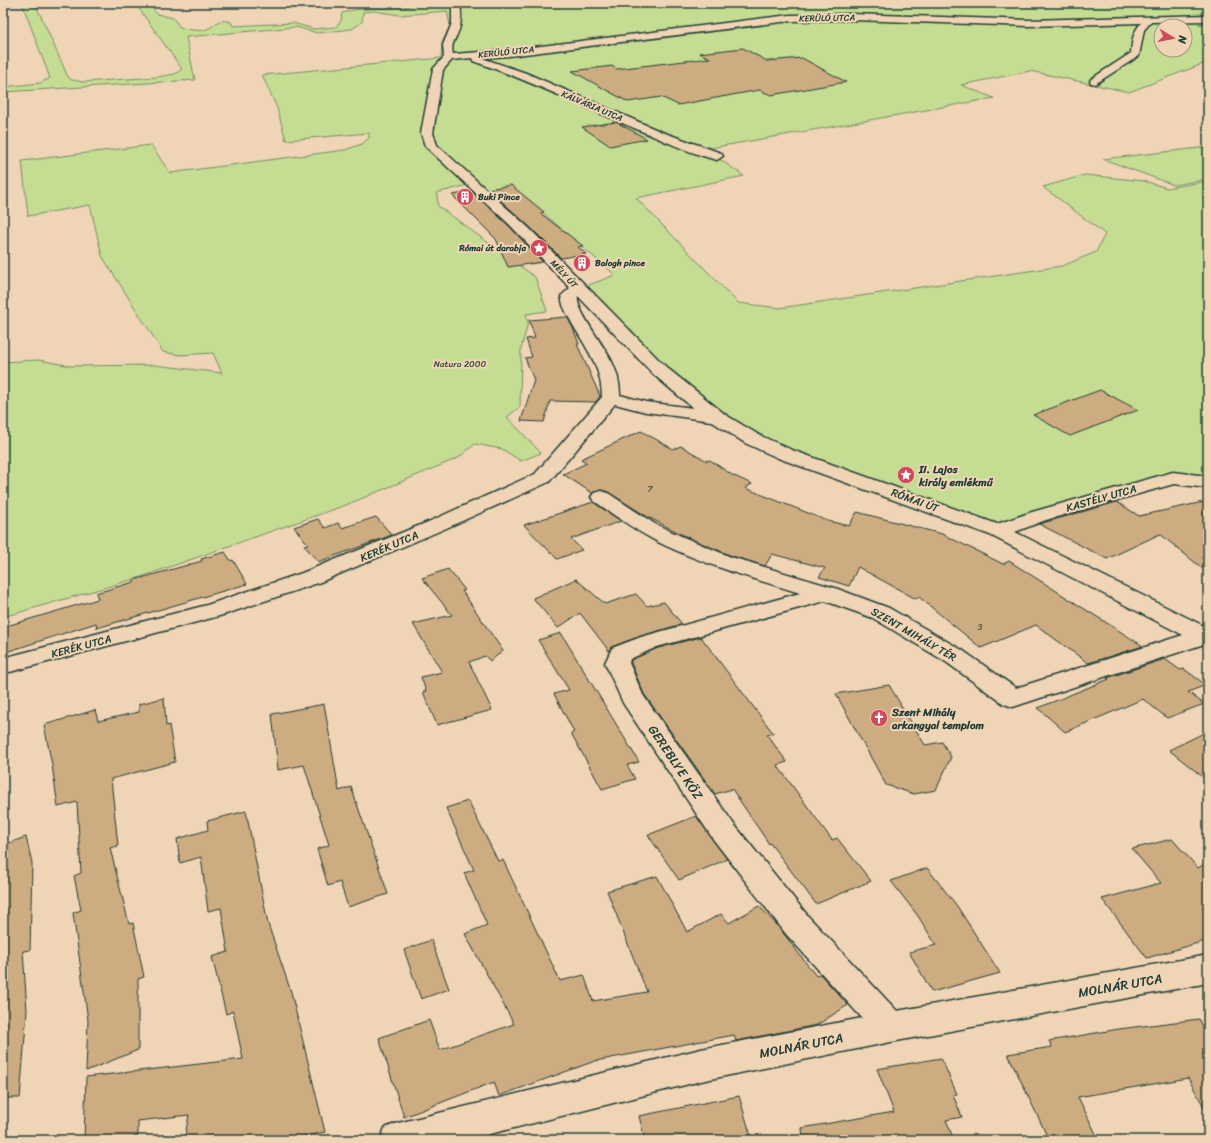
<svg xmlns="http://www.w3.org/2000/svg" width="1211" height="1143" viewBox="0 0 1211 1143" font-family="Sriracha,sans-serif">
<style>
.green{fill:#c5dd93;stroke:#728d64;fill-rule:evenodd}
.building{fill:#ceac81;stroke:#1f3d34}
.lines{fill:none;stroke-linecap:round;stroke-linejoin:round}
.minor-casing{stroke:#1f3d34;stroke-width:3}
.minor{fill:#f0d4b6;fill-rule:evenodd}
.labels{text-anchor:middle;stroke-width:4;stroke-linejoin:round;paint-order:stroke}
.far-street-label{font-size:9px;fill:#1f3d34;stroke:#f0d4b6}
.far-poi-label{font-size:9px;font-weight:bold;fill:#1f3d34;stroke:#f0d4b6;text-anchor:start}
.far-park-label{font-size:9px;fill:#304d3e;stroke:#f0d4b6}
.number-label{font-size:9px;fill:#4b5947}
.poi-label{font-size:11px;font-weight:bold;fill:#1f3d34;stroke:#f0d4b6;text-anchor:start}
.street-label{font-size:11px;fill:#1f3d34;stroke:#f0d4b6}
.near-street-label{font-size:13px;fill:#1f3d34;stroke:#f0d4b6}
</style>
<rect width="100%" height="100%" fill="#f0d4b6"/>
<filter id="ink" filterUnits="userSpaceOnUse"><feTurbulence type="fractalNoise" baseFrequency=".025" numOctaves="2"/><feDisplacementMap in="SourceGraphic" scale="8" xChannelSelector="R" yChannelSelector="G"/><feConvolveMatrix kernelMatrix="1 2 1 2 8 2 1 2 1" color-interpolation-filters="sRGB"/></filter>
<g filter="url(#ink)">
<path class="green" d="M22 3H35L68 77 72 80 83 82 157 77 175 74 182 69 135 3H148L157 14 173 18 180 27C189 30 202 33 211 27 219 21 220 19 231 22L233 26 293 23 314 29 336 27 341 21 342 13C367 4 396 13 419 3H1208V23L1198 24 1208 26V62L1129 92 1030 71 961 85 994 98 705 149 744 176 636 198 738 303 780 308 1062 266 1096 252 1105 234 1043 187 1085 175 1144 181 1167 188 1208 181V474L1180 477 997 531 826 469 716 416 578 289 615 275 528 200 495 205 471 184 437 193 438 206 535 277 547 311 526 314 528 323 521 349 520 407 507 417 541 453 521 461 502 449 475 444 458 458 346 505 138 578 3 617V362L39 360 71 366 155 365 222 373 213 353 180 355 163 352 102 256 90 205 28 216 22 161 151 145 170 173 345 150 362 144 369 138V133L286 140 277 108 262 75 441 58 442 43 450 25 447 11 400 15 374 11 363 12 362 22 352 29 317 33 296 27 186 37 195 80 3 92V87L40 83 50 78ZM1161 26H1185V50H1161Z
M1208 147V179L1174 185 1103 159Z"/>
<path class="building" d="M743 48 767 61 802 58 846 82 771 95 759 90 678 105 661 97 628 102 572 71 612 66 616 69 710 58 699 53Z
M616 122 647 139 610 146 582 127Z
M511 185 544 212 540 213 583 246 578 247 586 254 561 258 531 228 488 189Z
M472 192 508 225 543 262 508 267 496 239 452 195Z
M567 317 573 328 579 344H577L600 396 596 402 550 401 544 422 521 421 534 380 525 358 532 357 526 339 535 338 529 320Z
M1100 390 1138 410 1070 436 1033 415Z
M641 431 673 449 681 446 707 461 710 460 732 475 752 484 745 488 828 521 849 526 857 512 942 534 1003 564 1009 561 1143 646 1088 663 1036 625 981 648 919 597 916 599 858 567 849 586 819 577 825 568 772 554 765 566 732 556 689 538 646 516 608 492 601 490 592 493 563 474 587 463 581 459Z
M1208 501V512L1203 514 1208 518V573L1160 534 1107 559 1039 524 1117 502 1139 516Z
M593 502 621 521 571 539 582 550 557 559 524 525Z
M376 517 392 535 318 562 304 545 308 544 294 527 318 519 325 528 338 523 342 528Z
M225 552 231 561 233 560 247 584 97 628 96 623 3 653V627L98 599 96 593 134 582V580L202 561 201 559Z
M448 569 465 590 462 591 503 651 490 661 485 656 469 662 492 710 437 725 423 692 426 691 421 677 442 672 413 624 452 615 422 578Z
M576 579 605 604 636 594 647 606 664 602 682 624 641 636 611 647 609 651 580 613 558 628 533 598Z
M561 633 639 762 627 765 635 779 602 789 571 733 574 732 554 694 569 690 538 640Z
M701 637 773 733 767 735 787 762 777 765 832 840 837 838 871 881 816 904 770 843 769 844 732 789 715 794 644 694 631 663V660L658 648Z
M1165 659 1180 670 1184 669 1206 685 1188 692 1204 704 1167 718 1143 699 1065 732 1038 708 1109 679 1107 678Z
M889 685 925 745 942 742 951 757 936 790 914 794 886 785 836 694Z
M164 698 166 726 169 725 175 762 111 779 118 846 110 848 129 924 133 923 144 977 138 979V1050L86 1071 88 1020 73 913 81 910 74 876 81 873 77 802 58 807 52 765 44 725 95 710 98 721 139 712V704Z
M324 704 339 791 351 787 388 894 348 907 340 882 328 886 317 849 329 845 304 765 278 770 272 714Z
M1208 731V781L1169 750Z
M468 801 498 861 503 860 560 981 584 975 593 1001 647 992 607 891 657 876 687 932 721 914 729 923 759 906 777 925 816 976 820 974 848 1005 817 1025 736 1041 734 1035 595 1061 499 1096 494 1082 404 1117 379 1038 429 1020 440 1050 514 1024 465 934 487 925 464 873 474 870 446 808Z
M246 811 268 924 291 992 325 1132 284 1140H184L189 1115 138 1121V1136L125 1140H84L86 1077 243 1059 233 1011 226 1014 212 957 228 952 221 908 208 911 201 857 180 863 177 839 208 830 207 821Z
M696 816 727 859 679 880 648 835Z
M26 837 32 863 30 950 23 951 27 1011 20 1098H3V845Z
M1172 839 1198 868 1208 862V940L1147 958 1102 899 1161 883 1132 849Z
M927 868 957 906 1000 973 932 992 909 952 936 945 918 916 891 881Z
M431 940 449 989 421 999 404 950Z
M1199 1019 1208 1034V1114L1188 1078 1078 1097 1097 1136 1072 1140H1049L1008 1054 1052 1047 1049 1041 1119 1029Z
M941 1058 957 1094 953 1095 962 1117 946 1120 954 1140H803L802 1128 894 1112 877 1069Z
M739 1096 752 1140H645L639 1116Z"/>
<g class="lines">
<defs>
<path id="minor" d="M452 3H460C461 11 462 18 460 26 458 37 450 42 453 54L509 50 790 15 852 14 1029 20 1208 15V21L1151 22 1144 30 1139 56 1095 84 1091 83 1090 81 1091 79 1131 53C1132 41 1133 32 1141 23L1029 26 852 20 790 21 509 56 482 58 526 73 662 132 721 153 723 156 717 160C688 153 661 139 634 128 580 105 528 80 473 61L472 58 452 60 443 70 433 133 437 145 530 229 666 367 726 415 759 435 792 450 997 524 1032 512 1173 472 1208 476V488L1174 484 1046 520 1015 532 1208 628V646L1204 644 1013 707 1004 704 946 662 873 618 825 601 657 647 630 659 629 663 643 695 733 823 808 916 897 1011 1208 955V983L891 1042 701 1081 466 1140H380L385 1128 398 1123 701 1049 862 1018 786 934 713 839 623 703 605 663 612 648 641 637 800 593C755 579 708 566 664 545 639 533 617 517 594 501L591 497 594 493 601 491 608 493 655 524 681 536 731 557 835 588 889 608 962 650 1016 688 1183 635 990 535 778 458 745 443 711 421 646 412 615 404 549 482 442 530 318 583 223 615 10 672 3 670V658L207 605 302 573 428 522 535 474 602 397C602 360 576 337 563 305L561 296 570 288 509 224 425 146 421 133 433 69 444 57 443 45 452 23ZM578 296 653 374 693 408 646 402 620 395C620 383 617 372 612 362 606 348 574 308 578 296Z"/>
</defs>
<use href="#minor" class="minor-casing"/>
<use href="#minor" class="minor"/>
</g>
</g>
<defs>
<symbol id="building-disc" viewBox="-11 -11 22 22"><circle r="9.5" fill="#d1495b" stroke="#f0d4b6"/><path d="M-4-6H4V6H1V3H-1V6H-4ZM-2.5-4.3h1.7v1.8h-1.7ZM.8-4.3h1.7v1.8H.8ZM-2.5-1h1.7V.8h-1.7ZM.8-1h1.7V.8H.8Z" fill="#fff"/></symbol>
<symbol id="sight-disc" viewBox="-11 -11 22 22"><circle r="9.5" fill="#d1495b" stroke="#f0d4b6"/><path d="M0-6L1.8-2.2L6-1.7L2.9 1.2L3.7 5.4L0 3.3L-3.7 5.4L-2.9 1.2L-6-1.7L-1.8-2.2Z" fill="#fff"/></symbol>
<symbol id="church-disc" viewBox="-11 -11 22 22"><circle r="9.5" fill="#d1495b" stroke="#f0d4b6"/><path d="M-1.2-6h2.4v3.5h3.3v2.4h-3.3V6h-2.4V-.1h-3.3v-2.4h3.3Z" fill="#fff"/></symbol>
</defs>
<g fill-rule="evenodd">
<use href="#building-disc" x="455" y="187" width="20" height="20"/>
<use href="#sight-disc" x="529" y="238" width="20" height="20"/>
<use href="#building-disc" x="572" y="253" width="20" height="20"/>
<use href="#sight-disc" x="896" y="465" width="20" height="20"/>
<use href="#church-disc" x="869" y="708" width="20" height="20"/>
</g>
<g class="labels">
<g class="far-street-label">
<text transform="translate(827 18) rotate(-1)" y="3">KERÜLŐ UTCA</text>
<text transform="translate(506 52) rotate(-6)" y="3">KERÜLŐ UTCA</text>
<text transform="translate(592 106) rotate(23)" y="3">KÁLVÁRIA UTCA</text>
<text transform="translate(564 274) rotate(47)" y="3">MÉLY ÚT</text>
</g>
<g class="far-poi-label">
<text x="478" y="200">Buki Pince</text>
<text x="526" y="251" text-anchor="end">Római út darabja</text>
<text x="595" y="266">Balogh pince</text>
</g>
<g class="far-park-label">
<text x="460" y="367">Natura 2000</text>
</g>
<g class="number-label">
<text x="650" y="492">7</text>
<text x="980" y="630">3</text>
</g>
<g class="poi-label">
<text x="919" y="473">II. Lajos<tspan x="919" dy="13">király emlékmű</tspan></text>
<text x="892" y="716">Szent Mihály<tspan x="892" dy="13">arkangyal templom</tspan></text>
</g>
<g class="street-label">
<text transform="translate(1101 498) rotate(-16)" y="4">KASTÉLY UTCA</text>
<text transform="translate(915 500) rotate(20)" y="4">RÓMAI ÚT</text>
<text transform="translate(389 546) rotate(-23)" y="4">KERÉK UTCA</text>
<text transform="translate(914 634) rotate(30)" y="4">SZENT MIHÁLY TÉR</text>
<text transform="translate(81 646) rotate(-15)" y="4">KERÉK UTCA</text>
</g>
<g class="near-street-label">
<text transform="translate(676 762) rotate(56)" y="5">GEREBLYE KÖZ</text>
<text transform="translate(1120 985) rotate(-10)" y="5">MOLNÁR UTCA</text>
<text transform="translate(801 1045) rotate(-11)" y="5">MOLNÁR UTCA</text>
</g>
</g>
<rect width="1211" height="1143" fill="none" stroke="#f0d4b6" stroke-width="16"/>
<rect x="8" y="8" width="1195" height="1127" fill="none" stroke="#1f3d34" stroke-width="1.5" filter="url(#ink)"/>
<g transform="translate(1173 38) rotate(100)"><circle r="19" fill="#f0d4b6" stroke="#9c9882"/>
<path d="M0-3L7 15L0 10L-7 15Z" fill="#d1495b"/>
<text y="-6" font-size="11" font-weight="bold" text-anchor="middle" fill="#1f3d34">N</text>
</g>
</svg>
